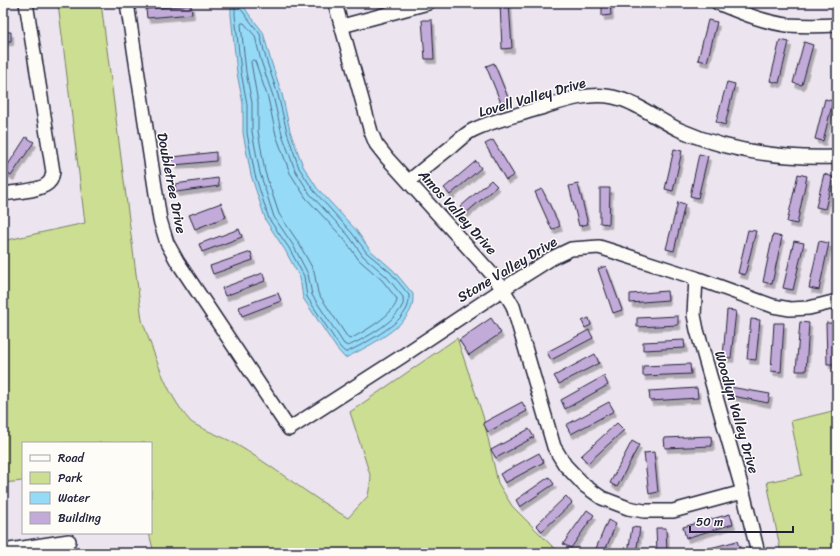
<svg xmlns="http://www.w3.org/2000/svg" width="840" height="556" viewBox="0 0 840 556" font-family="Sriracha,sans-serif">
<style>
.green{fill:#ccde92;stroke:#778066}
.water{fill:#95daf7;stroke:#6790ac}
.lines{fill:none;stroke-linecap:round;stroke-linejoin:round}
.shore{stroke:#506c86;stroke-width:1}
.building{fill:#c3abd9;stroke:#22223b;filter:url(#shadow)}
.minor-casing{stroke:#22223b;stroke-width:16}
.minor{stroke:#fdfcf7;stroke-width:13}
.labels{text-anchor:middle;stroke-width:3;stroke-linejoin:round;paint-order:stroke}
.street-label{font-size:14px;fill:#22223b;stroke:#fdfcf7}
</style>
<defs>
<filter id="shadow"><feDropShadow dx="2.5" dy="4.5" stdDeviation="0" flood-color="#0004"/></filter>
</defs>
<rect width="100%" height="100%" fill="#ece4ee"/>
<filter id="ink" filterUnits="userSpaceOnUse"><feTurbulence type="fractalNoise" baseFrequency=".025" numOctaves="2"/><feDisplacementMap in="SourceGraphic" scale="8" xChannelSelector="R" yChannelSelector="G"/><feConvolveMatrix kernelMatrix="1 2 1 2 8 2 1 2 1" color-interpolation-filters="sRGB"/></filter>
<g filter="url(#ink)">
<path class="green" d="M58 3H101L142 320C155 355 165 392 190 421 196 427 224 437 234 443 273 466 308 495 348 518L368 496 371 478 350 412 457 338 483 416 498 483 512 506 552 546 563 553H154L149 533H151V443H23V481L3 483V241L85 223Z
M837 410V553H781L767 482 802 475 791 421Z"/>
<path class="water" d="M231 3H242L248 13 263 32 270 58 282 94 290 131 303 166 317 188 356 230 370 250 393 270 413 294C413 298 413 305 411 309 403 329 364 349 345 358L337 349 303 298 300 278 285 250 266 221 251 175 243 133V104L237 73 231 15Z"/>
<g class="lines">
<path class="shore" d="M237 4 260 34 266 59 278 95 287 132 299 168 314 191 352 233 367 253 390 272 409 295C409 299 409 304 407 308 400 325 364 344 347 352H345L340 347 307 297 304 276 289 248 269 219 255 175 247 133V104L241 72 235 15V6Z
M242 23H244L255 36 261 61 273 96 282 134 295 170 310 194 349 236 363 256 386 276 403 297C403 300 404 304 402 306 394 323 364 339 348 346L344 344 312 295 308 274 293 245 274 217 260 173 252 132V103L246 72 241 25Z
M253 60 255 61 268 98 276 135 290 173 306 198 344 239 359 260 382 280 397 299C397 313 362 333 350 339L348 338 318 293 314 271 298 242 279 214 265 172 258 131V103L251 62Z"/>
</g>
<path class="building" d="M500 3H509L512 48 502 49Z
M602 3H610L611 15 602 16Z
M191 5 192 14 147 18 146 9Z
M422 20H432L434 59H425Z
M708 20 717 22 707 62 698 60Z
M3 32H11V41H3Z
M780 40 789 42 779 83 770 81Z
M804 42 813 45 802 85 793 83Z
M494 63 509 100 501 103 486 66Z
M727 82 735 84 725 125 716 122Z
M825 99 833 101 823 141 815 139Z
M26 137 34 142 11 176 4 171Z
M493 140 514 175 506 180 485 144Z
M674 149 682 151 673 191 665 189Z
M216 152V161L174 165 173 157Z
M699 154 708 156 698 198 690 196Z
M476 161 481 168 450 195 444 188Z
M798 174 807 176 797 224 787 222Z
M824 174 833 177 825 209 816 207Z
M218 178 219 186 176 192 175 184Z
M491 180 497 186 466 213 460 207Z
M578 184 588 224 579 226 569 186Z
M600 188H610L609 224 600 223Z
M542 189 560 226 552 230 535 192Z
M678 202 685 204 674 251 666 249Z
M221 203 226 217 195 229 189 215Z
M239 229 242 237 202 252 199 244Z
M748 230 756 231 745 275 738 273Z
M773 235 782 237 772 284 763 282Z
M794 241 804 243 793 290 783 288Z
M819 241 829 243 819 290 809 288Z
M251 252 253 260 213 274 210 266Z
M606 266 622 310 613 313 598 269Z
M263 273 265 281 225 296 222 288Z
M667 291 668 300 630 303V294Z
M278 293 281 301 242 316 239 307Z
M727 310 736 311 731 358 723 357Z
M678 316V325L637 327V318Z
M491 318 501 333 469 355 459 340Z
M589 318 591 325 585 328 582 321Z
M751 319 760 320 756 360 747 359Z
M800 322 809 323 806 371H796Z
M774 323H784L781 372 771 371Z
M826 323H835L836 364H827Z
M589 330 593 338 551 360 547 352Z
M684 340 685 348 643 350V342Z
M595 354 599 363 559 384 554 376Z
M690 364 691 374 643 376V366Z
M604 376 608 385 565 409 561 400Z
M730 387 770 394 768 403 728 395Z
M697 388 698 398 650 401 649 391Z
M522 402 527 411 488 432 483 423Z
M609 402 614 411 571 434 566 425Z
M617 423 624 430 588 463 581 456Z
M529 429 534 437 496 458 491 450Z
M711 436 712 446 665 448 664 438Z
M632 441 639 445 617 487 610 483Z
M654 452 658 492 649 494 644 453Z
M539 453 544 462 505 483 500 474Z
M549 477 554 484 520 507 516 500Z
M566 496 572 503 542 531 536 525Z
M587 510 594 515 571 548 563 544Z
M730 514 733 524 686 538 683 527Z
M608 520 616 524 604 553H594Z
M632 527 640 528 636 553H628Z
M656 528H666L667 553H657Z
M737 541 740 549 725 553H691Z"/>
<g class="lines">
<defs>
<path id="minor" d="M127 3 160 220 167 243 177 261 289 429 401 357 503 289 552 258 571 249 599 247 615 252 696 278 773 306 790 309 809 308 837 301
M335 3 371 132 376 144 387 158 490 272 503 289 513 306 554 447 565 465 585 486 602 498 628 508 644 511H673L743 492
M718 3C740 12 763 22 787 25 804 26 820 26 837 25
M342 26 428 3
M409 181C423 169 437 158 451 147 458 141 465 134 473 130 491 121 511 117 530 111 556 104 586 91 613 97 637 102 658 120 680 130 730 152 783 159 837 157
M3 194C14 192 44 191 50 181 52 179 52 175 53 172L26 3
M696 278 694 315 697 330 743 492 758 553
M3 551 69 541"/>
</defs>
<use href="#minor" class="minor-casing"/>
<use href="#minor" class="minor"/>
</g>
</g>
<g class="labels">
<g class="street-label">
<text transform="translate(532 97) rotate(-16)" y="5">Lovell Valley Drive</text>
<text transform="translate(172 183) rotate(79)" y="5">Doubletree Drive</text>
<text transform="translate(458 212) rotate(48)" y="5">Amos Valley Drive</text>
<text transform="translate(507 269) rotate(-31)" y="5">Stone Valley Drive</text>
<text transform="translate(737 412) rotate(74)" y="5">Woodlyn Valley Drive</text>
</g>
</g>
<rect width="840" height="556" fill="none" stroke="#fdfcf7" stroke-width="16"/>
<rect x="8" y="8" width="824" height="540" fill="none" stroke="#22223b" stroke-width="1.5" filter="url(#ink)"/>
<rect x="22" y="442" width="130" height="92" fill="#fdfcf7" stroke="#a5a5ac"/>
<rect x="30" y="455" width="20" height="6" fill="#fdfcf7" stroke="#a5a5ac"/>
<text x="58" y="462" font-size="12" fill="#22223b">Road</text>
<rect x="30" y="472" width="20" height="12" fill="#ccde92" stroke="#a5a5ac"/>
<text x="58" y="482" font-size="12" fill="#22223b">Park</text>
<rect x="30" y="492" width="20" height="12" fill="#95daf7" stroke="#a5a5ac"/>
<text x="58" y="502" font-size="12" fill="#22223b">Water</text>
<rect x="30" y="512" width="20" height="12" fill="#c3abd9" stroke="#a5a5ac"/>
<text x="58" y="522" font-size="12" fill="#22223b">Building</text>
<path d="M690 526v6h103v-6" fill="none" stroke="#22223b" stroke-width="2"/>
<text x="696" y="526" font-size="12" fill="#22223b" stroke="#fdfcf7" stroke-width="3" paint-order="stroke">50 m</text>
</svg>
